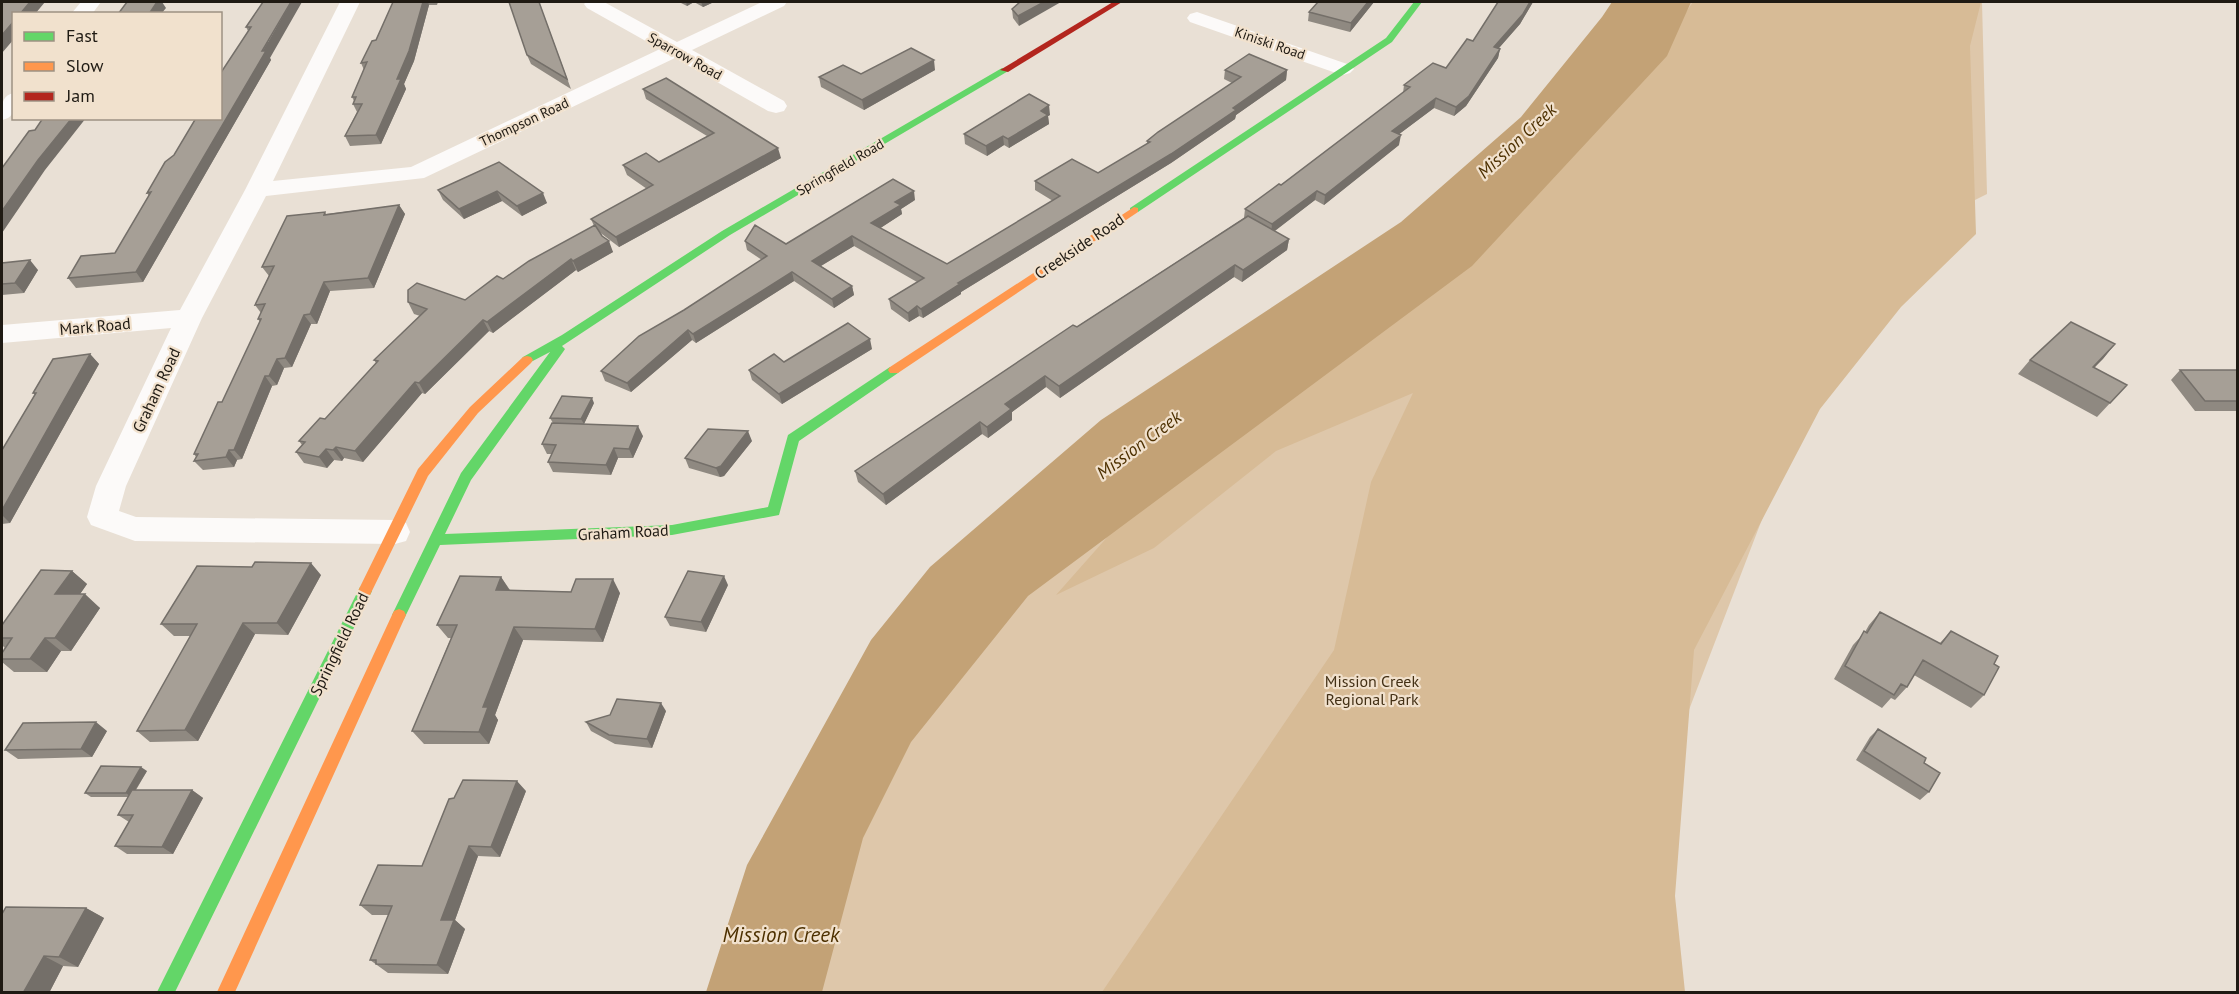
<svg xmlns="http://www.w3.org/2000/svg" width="2239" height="994" viewBox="0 0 2239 994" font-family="'PT Sans',sans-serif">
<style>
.green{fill:#dec7aa}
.forest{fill:#d7bb96}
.water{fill:#c3a276}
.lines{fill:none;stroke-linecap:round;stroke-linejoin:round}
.street{fill:#fcfaf9;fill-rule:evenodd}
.fast{fill:#63d668;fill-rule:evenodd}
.slow{fill:#ff974d;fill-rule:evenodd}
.jam{fill:#b3261e;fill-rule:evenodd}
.wall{fill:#8f8981}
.shaded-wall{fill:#746f69}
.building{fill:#a69f96;stroke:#746f69;stroke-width:1.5}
.labels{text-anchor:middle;stroke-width:4.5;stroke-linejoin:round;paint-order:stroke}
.far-street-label{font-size:14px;fill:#1f1a13;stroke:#f1e1cd}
.street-label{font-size:16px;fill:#1f1a13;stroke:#f1e1cd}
.park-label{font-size:16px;fill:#433015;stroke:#f1e1cd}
.water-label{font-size:18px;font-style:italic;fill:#4d3000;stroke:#f1e1cd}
.near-water-label{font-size:21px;font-style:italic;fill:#4d3000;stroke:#f1e1cd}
</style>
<rect width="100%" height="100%" fill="#e9e0d5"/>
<path class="green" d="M1689 2H1982L1987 194 1863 256 1613 908 1602 992H782L883 774 1003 596Z"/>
<path class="forest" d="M1693 2H1981L1970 46 1976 234 1901 307 1820 409 1694 650 1675 896 1685 992H1102L1334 650 1371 482 1413 393 1276 451 1154 548 1056 595 1110 534 1660 50Z"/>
<path class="water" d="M1612 2H1691L1667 56 1472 266 1028 596 911 742 863 838 822 992H706L747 865 871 640 930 567 1101 420 1401 222 1521 117 1602 17Z"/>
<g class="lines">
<path class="street" d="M81 2H101L92 14H71Z
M340 2H360L273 181 411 167 660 49 587 8 584 4 586 2H604L677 42 762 2H787L784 6 692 50 784 101 787 106 784 111 776 113 768 111 675 58 424 178 266 196 202 318 126 486 119 511 136 517 395 520 406 523 410 532 406 541 395 544 135 541 91 525 87 517 96 486 171 328 2 343V325L180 310 245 190Z
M1197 12 1350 65 1354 69 1350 73 1343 75 1336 73 1190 22 1187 18 1190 14Z
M14 93C14 106 17 117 2 120 2 107 0 96 14 93Z"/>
<path class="fast" d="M1414 2H1422L1392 42 1138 212H1130V208L1386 38Z
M1002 68 1010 70 730 235 562 346 565 349 563 352 471 480 445 534 672 525 768 507 788 435 890 367H898L900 370 898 373 799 441 779 515 672 535 440 545 404 619 399 621 394 619 392 615 461 473 550 352 527 364 523 363 521 360 523 357 562 335 722 231Z
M365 585 370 587 372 591 175 992H157L360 587Z"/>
<path class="slow" d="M1134 207 1138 208V212L898 373H890L888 370 890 367Z
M527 356 531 357 533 360 531 363 478 413 428 476 370 595 365 597 360 595 358 591 418 469 470 407 523 357Z
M399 609 404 611 406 615 235 992H217L392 615 394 611Z"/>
<path class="jam" d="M1113 2H1122L1008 72 1000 70Z"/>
</g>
<path class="wall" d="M263 2 270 58 271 60 143 282 76 288 68 278 115 253 149 196 147 193 174 155 248 31 246 27Z
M393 2H438L437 5H429L414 61 404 84 406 89 381 144 350 146 345 136 357 112 353 104 354 101 352 97 364 70 361 63 376 40Z
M539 2 571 89 531 64 527 55Z
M679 2H714L703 7 694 2 687 6Z
M1020 2 1019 26 1013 18 1012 9Z
M1318 2H1374L1350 32 1308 21 1309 12Z
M1498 2H1533L1520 24 1499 48 1500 49 1498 58 1466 106 1454 116 1434 108 1399 134V145L1324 205 1315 200 1274 231 1289 239 1287 250 1242 282 1234 277 1060 398 1046 387 1012 412V420L988 438 982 434 886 505 858 482 855 471 1244 218 1245 209 1281 185 1403 93 1404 85 1446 68 1473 41Z
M935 70 864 110 821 87 819 77Z
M1225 70H1287L1286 80 1236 115 1235 119 1171 163 961 292V294L923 318 919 316 909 322 891 309 889 299 917 282 854 246 821 266 852 286 854 295 834 308 794 281 696 343 692 340 631 392 605 381 601 371 684 310 762 260 747 250 745 241 786 244 915 200 901 209 902 214 880 228 947 264 1053 201 1035 190V181L1098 173 1147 144V141L1232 83 1224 79Z
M643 89 781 158 619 247 598 231 613 252 578 272 576 270 493 333 489 331 425 394 422 393 363 462 344 458 342 461 334 460 327 468 304 463 296 452 302 445 299 441 325 419 376 363 374 360 420 316 414 314 408 302 465 300 503 279 594 226 591 219 647 189 627 175 623 165 659 162 707 136 646 99Z
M1050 115 1048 116 1049 124 1009 148 1004 145 987 156 965 144 964 134Z
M499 162 547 203 522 216 502 201 464 219 443 200 438 190Z
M399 205 405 214 374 288 330 291 317 324H311L292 367 284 368 277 385 272 386 242 459 237 460 234 467 203 470 194 461 196 457 194 454 222 402 260 322 258 319 261 313 255 305 269 276 262 267 325 212 326 214Z
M2 263 38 270 24 293 2 295Z
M2115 344 2094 368 2127 385 2097 417 2018 374 2030 360Z
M872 349 782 404 752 380 749 370 784 362Z
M90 354 99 364 10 523 2 524V450L35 395 33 393Z
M2180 370H2238V411H2195L2171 380Z
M594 403 584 424 643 436 633 458H618L611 475 553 472 548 462 552 454H547L542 444 553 423 550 418Z
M752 441 724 476 720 477 689 468 685 458Z
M72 571 87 584 80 594 100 608 71 651H61L47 672H14L2 662V653L5 648 2 645V625Z
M321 575 288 635 255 634 198 741 150 742 137 731 191 636H174L161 624Z
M501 577 510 590 620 593 603 642 523 640 495 715 498 720 489 744H424L412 731 451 638H448L437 625Z
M728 585 706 632 670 626 665 617Z
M1880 612 1939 644 1951 631 1994 664 1984 695 1971 708 1914 675 1907 687 1895 700 1891 698 1882 708 1834 679 1853 645 1865 632 1869 625Z
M666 711 652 748 615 744 591 731 586 722Z
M1878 729 1924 763 1929 792 1920 800 1856 760 1870 737Z
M107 731 92 757 18 759 5 750Z
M147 771 136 790H192L203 798 173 854H127L115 846 129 822 118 815 128 797H91L85 793Z
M526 791 500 857 478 856 455 920 465 929 448 974 388 973 370 960 389 915H372L360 905 422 866Z
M86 908 104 918 78 967 63 966 49 993H2Z"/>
<path class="shaded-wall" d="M30 2H45L35 14H20Z
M157 2H162L166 8 161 14H149Z
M291 2H302L270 58 271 60 143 282 136 272Z
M423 2H428L429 5 414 61 404 84 406 89 381 144 376 135 397 79Z
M686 2H694L687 6Z
M701 2H714L703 7Z
M1044 2H1061L1019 26 1018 16Z
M1368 2H1374L1350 32 1351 23Z
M1530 2H1533L1520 24 1491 57 1494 47Z
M14 21V39L2 53V35Z
M1500 49 1498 58 1466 106 1454 116 1456 107Z
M934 60 935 70 864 110 862 100Z
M1287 70 1286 80 1236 115 1235 119 1171 163 961 292V294L923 318 921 309 958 283 1233 108Z
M1436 98 1434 108 1390 141 1392 131Z
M1049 105 1050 115 1048 116 1049 124 1009 148 1008 139 1041 111Z
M72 118H86L45 170 2 233V211L38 160Z
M1401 135 1399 145 1324 205 1325 195Z
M1003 136 1004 145 987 156 986 146Z
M778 148 781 158 619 247 616 237Z
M497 191 502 201 464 219 459 209Z
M914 191 915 200 901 209 902 214 873 233 871 223 895 202Z
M1317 191 1315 200 1271 234 1272 224Z
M543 193 547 203 522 216 517 206Z
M399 205 405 214 374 288 368 278Z
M852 236 854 246 814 270 812 261Z
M1289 239 1287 250 1242 282 1243 270Z
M609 241 613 252 578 272 573 261Z
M571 259 576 270 493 333 487 322Z
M30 260 38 270 24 293 15 283Z
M1235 265 1234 277 1060 398 1059 386Z
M792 272 794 281 696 343 693 334Z
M324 282 330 291 317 324 310 314Z
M852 286 854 295 834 308 832 299Z
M917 306 919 316 909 322 908 313Z
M304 315 311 324 292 367 285 358Z
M483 320 489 331 425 394 419 383Z
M688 330 692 340 631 392 627 383Z
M870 339 872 349 782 404 779 394Z
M2115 344 2103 359 2080 382 2093 367Z
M90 354 99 364 10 523 2 515V510Z
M277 359 284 368 277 385 269 376Z
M265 376 272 386 242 459 234 450Z
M1045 376 1046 387 1012 412V420L988 438 987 427 1005 404Z
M415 382 422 393 363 462 355 451Z
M592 398 594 403 584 424 581 419Z
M980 422 982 434 886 505 883 494Z
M638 426 643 436 633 458 629 449Z
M748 431 752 441 724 476 720 477 716 468Z
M336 447 344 458 342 461 333 450Z
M614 448 618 458 611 475 606 465Z
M326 449 334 460 327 468 319 457Z
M229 450 237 460 234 467 226 457Z
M311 563 321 575 288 635 277 623Z
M72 571 87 584 71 607 55 594Z
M724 576 728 585 706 632 701 622Z
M501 577 510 591 496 590Z
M613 579 620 593 603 642 595 629Z
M85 594 100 608 71 651 55 638Z
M243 623 255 634 198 741 185 730Z
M514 627 523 640 495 715 498 720 489 744 479 732 483 707Z
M45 638 61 651 47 672 30 659Z
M661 703 666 711 652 748 647 739Z
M96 722 107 731 92 757 81 749Z
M141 767 147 771 131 797 126 793Z
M517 781 526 791 500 857 491 847Z
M192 790 203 798 173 854 162 847Z
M469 846 478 856 455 920 465 929 448 974 437 965 441 920Z
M86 908 104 918 78 967 59 957Z
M44 956 63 966 49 993H23Z"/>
<path class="building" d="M2 2H30L20 14H14V21L2 35Z
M127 2H157L149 14H118Z
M263 2H291L262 51H266L136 272 68 278 81 256 115 253 151 192 147 193 165 162 174 155 196 118H220V74L251 27H246Z
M393 2H423L409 51 397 79H401L376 135 345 136 362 104H353L356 97H352L367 62 361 63 372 41 376 40Z
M509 2H539L567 79 527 55Z
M1020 2H1044L1018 16 1012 9Z
M1318 2H1368L1351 23 1309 12Z
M1498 2H1530L1523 14 1494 47 1500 49 1469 96 1456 107 1436 98 1392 131 1401 135 1325 195 1317 191 1272 224 1245 209 1279 184 1281 185 1410 87 1404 85 1433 63 1446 68 1467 39 1473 41Z
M911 48 934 60 862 100 819 77 843 65 861 74Z
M1249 54 1287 70 1233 108 1236 110 1171 154 958 283 960 284 921 309 917 306 908 313 889 299 924 278 852 236 812 261 852 286 832 299 792 272 693 334 688 330 627 383 601 371 639 336 684 310 767 256 745 241 755 225 786 244 893 179 914 191 895 202 901 205 871 223 947 264 1060 196 1035 181 1072 159 1098 173 1150 142 1147 141 1158 132 1241 77 1225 70Z
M666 78 778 148 616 237 591 219 653 185 623 165 646 153 659 162 714 133 643 89Z
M1029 94 1049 105 1041 111 1048 115 1008 139 1003 136 986 146 964 134Z
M43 118H72L38 160 2 211V168L29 131 35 130Z
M499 162 543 193 517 206 497 191 459 209 438 190Z
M399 205 368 278 324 282 310 314 304 315 285 358 277 359 269 376H265L234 450H229L226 457 194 461 198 454H194L218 402H222L261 319H258L265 304 255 305 274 266 262 267 287 216 325 212 324 215Z
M1248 216 1289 239 1243 270 1235 265 1059 386 1045 376 1005 404 1011 409 987 427 980 422 883 494 855 471 1073 325 1077 327Z
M595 225 602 236 609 241 573 261 571 259 487 322 483 320 419 383 415 382 355 451 336 447 333 450 326 449 319 457 296 452 305 442 299 441 320 418 325 419 378 361 374 360 427 309 408 302V290L417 283 465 300 497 276 503 279 529 261Z
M30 260 15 283 2 284V263Z
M2071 322 2115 344 2093 367 2127 385 2110 403 2030 360Z
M848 323 870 339 779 394 749 370 774 354 784 362Z
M90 354 2 510V450L36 393H33L53 359Z
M2180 370H2238V401H2205Z
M562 396 592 398 581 419 550 418Z
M552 423 638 426 629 449 614 448 606 465 548 462 556 445 542 444Z
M708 429 748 431 721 466 716 468 685 458Z
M255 562 311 563 277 623H243L185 730 137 731 197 624H161L197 566 252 567Z
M41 570 72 571 55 594H85L55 638H45L30 659H2V653L12 638H2V625Z
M688 571 724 576 701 622 665 617Z
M460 576 501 577 496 590 571 592 576 579H613L595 629 514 627 483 707H488L479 732 412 731 457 625H437Z
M1880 612 1941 644 1951 631 1998 656 1994 664 1999 667 1984 695 1923 660 1907 687 1901 684 1894 695 1845 666 1864 631 1867 633Z
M617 699 661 703 647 739 609 735 586 722 610 715Z
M96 722 81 749 5 750 23 723Z
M1878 729 1926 758 1924 763 1940 773 1929 792 1864 751Z
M101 766 141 767 126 793H85Z
M463 780 517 781 491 847 469 846 441 920H454L437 965 376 964V960H370L392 906 360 905 378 865 422 866 449 799 454 798Z
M132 790H192L162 847 115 846 133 815H118Z
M6 907 86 908 59 957 44 956 23 993H2V914Z"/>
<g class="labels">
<g class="far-street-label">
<text transform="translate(1270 43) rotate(19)" y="5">Kiniski Road</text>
<text transform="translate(685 56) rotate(29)" y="5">Sparrow Road</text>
<text transform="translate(524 122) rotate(-25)" y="5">Thompson Road</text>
<text transform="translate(840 167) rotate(-30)" y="5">Springfield Road</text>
</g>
<g class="street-label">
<text transform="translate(1079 246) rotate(-34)" y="6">Creekside Road</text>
<text transform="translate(95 326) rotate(-5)" y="6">Mark Road</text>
<text transform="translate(156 390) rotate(-65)" y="6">Graham Road</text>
<text transform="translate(623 532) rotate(-3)" y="6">Graham Road</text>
<text transform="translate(339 644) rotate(-64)" y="6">Springfield Road</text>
</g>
<g class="park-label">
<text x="1372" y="687">Mission Creek<tspan x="1372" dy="18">Regional Park</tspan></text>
</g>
<g class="water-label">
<text transform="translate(1517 141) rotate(-43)" y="6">Mission Creek</text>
<text transform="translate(1139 445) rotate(-37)" y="6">Mission Creek</text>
</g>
<g class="near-water-label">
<text x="781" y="942">Mission Creek</text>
</g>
</g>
<rect width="2239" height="994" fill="none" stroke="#1f1a13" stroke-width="6"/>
<rect x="12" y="12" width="210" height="108" fill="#f1e1cd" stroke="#9d9183" stroke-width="1.5"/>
<rect x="24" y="32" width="30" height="9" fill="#63d668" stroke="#9d9183" stroke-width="1.5"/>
<text x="66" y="42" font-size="18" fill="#1f1a13">Fast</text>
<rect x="24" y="62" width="30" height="9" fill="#ff974d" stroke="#9d9183" stroke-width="1.5"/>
<text x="66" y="72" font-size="18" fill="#1f1a13">Slow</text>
<rect x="24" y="92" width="30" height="9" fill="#b3261e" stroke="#9d9183" stroke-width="1.5"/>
<text x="66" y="102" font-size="18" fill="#1f1a13">Jam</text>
</svg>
